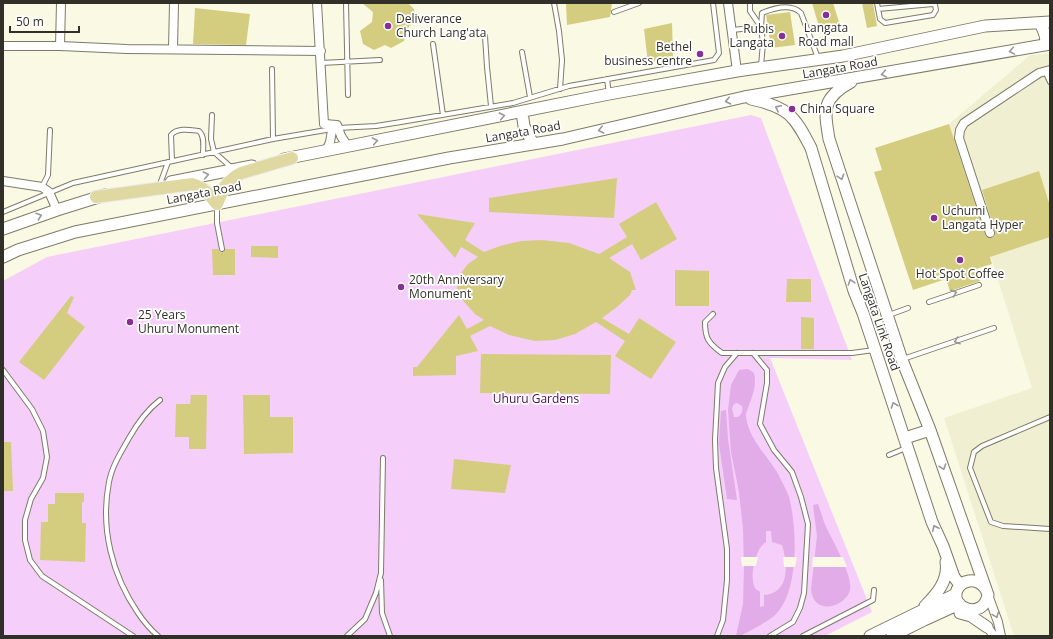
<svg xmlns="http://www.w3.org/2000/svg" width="1053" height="639" viewBox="0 0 1053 639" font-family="'Open Sans',sans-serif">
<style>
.built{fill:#f1efd2}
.green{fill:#f5cef9}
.water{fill:#e1ace7;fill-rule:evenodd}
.pier{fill:#faf9e3}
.building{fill:#d4cd7f}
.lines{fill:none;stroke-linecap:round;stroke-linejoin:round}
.lane-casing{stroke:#7d7b68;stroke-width:6}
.street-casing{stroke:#7d7b68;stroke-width:10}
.secondary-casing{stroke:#7d7b68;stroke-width:13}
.primary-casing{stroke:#eaeaea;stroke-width:14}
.lane{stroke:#fff;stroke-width:4}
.street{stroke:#fff;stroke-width:8}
.secondary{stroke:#fff;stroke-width:11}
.primary{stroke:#dfd9a1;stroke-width:12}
.oneway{stroke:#989894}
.poi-dot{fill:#8b2d96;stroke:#fff;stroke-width:1.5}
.labels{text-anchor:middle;stroke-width:3.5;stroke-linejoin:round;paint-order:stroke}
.poi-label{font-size:12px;fill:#313028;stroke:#fff;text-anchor:start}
.street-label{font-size:12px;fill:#313028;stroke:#fff}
.park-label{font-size:12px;fill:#4d0c54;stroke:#fff}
</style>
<rect width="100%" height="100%" fill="#faf9e3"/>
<path class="built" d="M1050 53V636H1014L944 418 1032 388 949 124 1030 55Z"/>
<path class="green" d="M751 115 761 118 852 360 770 358 872 612 825 636H3V281L47 257Z"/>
<path class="water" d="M748 369 754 373C757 386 752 397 748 408 747 411 745 414 746 417 749 439 766 454 777 472 781 480 786 489 789 497 797 527 800 593 774 616 764 624 751 630 740 636H736L743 604 744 567 743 529 739 492 731 452 728 410 731 385 739 370ZM737 403 742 406C743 411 742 414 738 417H734L732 408 734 404ZM766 531H771L772 542 782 545C788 564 790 593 764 595V606L760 607V592C759 591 755 589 755 588 749 577 755 548 766 542Z
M726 410 728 439 737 500 727 499 719 444 721 411Z
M818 504C821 512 823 520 826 527 833 541 853 576 850 590 847 605 815 618 811 590L817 536 813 505Z"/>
<path class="pier" d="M741 557H758L756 566H742Z
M783 557H797L795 567H784Z
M813 557H843L847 567H812Z"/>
<path class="building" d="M362 3H408L414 9 416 19 406 30 404 41 391 48 385 45 374 50 363 44 360 31 372 22 373 12Z
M566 3H612L610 17 567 25Z
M812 3H833L841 28 821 33Z
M862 3H873L877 26 867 28Z
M195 8 250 14 246 45 193 44Z
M790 12 795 45 771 48 766 15Z
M672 23 673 56 648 63 644 29Z
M949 124 986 237 992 238 995 235V232L982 190 1039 171 1050 206V237L990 257 992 264 976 269 980 281 950 291 946 279 913 290 874 172 882 170 875 148Z
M617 178 614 218 489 212V198Z
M656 202 677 239 641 260 632 244 609 258 630 272 636 290H632L630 295 617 307 602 318 629 334 639 318 676 342 651 379 615 356 625 341 596 322 575 334 555 340 535 341 509 335 490 326 470 336 478 351 456 356V375L413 376V367H417L459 315 467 329 484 320 475 314 464 302 457 288 458 277 468 264 478 257 461 247 455 258 417 214 475 223 465 240 484 252 500 246 521 241 542 240 569 243 599 254 627 237 619 224Z
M251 246H278V258L251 257Z
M212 249H218L220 252H222L225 249H235V275H213Z
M675 270 709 271V306H675Z
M787 279H811V302H786Z
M71 296 74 297 67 313 85 327 44 380 19 362Z
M801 317 814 318V349H801Z
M481 354 611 355 610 394 480 393Z
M191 395H207L206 449H189V437H175L176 404H190Z
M243 395H270V417H293V453L244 454Z
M3 442H11L13 491H3Z
M454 459 511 465 505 493 451 489Z
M55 493H84V502H82V523H86L85 562 40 560 41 522H48V504H55Z"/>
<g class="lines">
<defs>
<path id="lane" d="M346 3 348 95
M554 3 559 31 562 60 560 89
M750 3V11L761 27
M877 3 880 19 885 23 933 15 936 10 935 5 933 4 878 9
M614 12 639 3
M732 30 761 27
M485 36 487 67 491 106
M433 44 443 115
M522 52 530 97
M321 63 380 60
M761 66 763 43 761 27 762 13C774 8 791 3 801 13L818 58
M272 69 273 139
M1045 71 1050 82
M607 79 609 94
M212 115 211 139 214 152 232 168
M172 161 171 135C177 127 191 130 199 131 205 136 203 147 203 155
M160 184 168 162
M42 187 48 175 50 130
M217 204V223L222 249
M3 212 73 183 273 139 338 128 376 126 401 122 513 103 569 86 714 60 719 53 713 3
M929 302 979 285
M713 314 705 322C705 338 708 343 722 353H852L874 350
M889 315 908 308
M753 353 767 370V383L760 424 774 450 792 472 801 497 808 524 804 593 800 608 793 622 770 636
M903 359 994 328
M3 370 32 409 43 431 47 457 43 478 31 499 25 520V540L30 560 42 576 133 636
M1050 417 982 446 974 452 970 468 991 522 1003 526 1050 529
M889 455 906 448
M381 580 382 613 390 636
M158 636C150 629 144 622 138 613 112 575 100 528 109 482 112 466 121 452 129 438 137 424 147 410 160 400
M347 636 365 619 376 593 381 573 383 458
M717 636 723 620 727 580V549L716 468 715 440 718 383 725 367 737 353
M803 636 873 600 874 590"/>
<path id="street" d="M317 3 324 124
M728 3 737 71
M3 46H60L127 49 321 51
M60 46 61 3
M173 49 174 3
M324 124 337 125 341 136 348 147
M326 151 330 142 333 125 327 124
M3 181 42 187 49 192 57 210
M990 233 959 138 960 130 964 123 1039 73 1050 70
M988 595 998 622 1001 636
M985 624 994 636"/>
<path id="secondary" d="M1040 23C1043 30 1048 37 1045 45
M851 82C822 98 824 109 829 139L902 360 930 430 988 595C983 621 949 608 957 590 959 585 963 582 969 581 976 580 981 583 985 588
M751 99C788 107 794 115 811 148L854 291 863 313 932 522 943 546 954 577 960 585
M522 112 524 126 533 144
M284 159 609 94 737 71 843 56 985 26 1050 22
M171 182 252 166
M3 229 57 210 105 195
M3 257 18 250 75 232 449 158 563 139 744 97 1050 44
M905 438 930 430
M925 606C937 594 949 580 946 562
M960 613 971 616 987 627
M870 636 956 594
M892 636 924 620 959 604"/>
<path id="primary" d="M96 197 192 184C204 187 209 195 217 204 223 189 226 181 241 173L292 158"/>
</defs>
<use href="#lane" class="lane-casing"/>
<use href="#street" class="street-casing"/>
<use href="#secondary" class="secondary-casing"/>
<use href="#primary" class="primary-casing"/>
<use href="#lane" class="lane"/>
<use href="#street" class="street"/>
<use href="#secondary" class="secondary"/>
<use href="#primary" class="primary"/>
</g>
<defs><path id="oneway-chevron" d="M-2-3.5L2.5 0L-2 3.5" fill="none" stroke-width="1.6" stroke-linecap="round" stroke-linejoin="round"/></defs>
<g class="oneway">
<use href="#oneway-chevron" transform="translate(1012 51) rotate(170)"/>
<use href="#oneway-chevron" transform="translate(884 74) rotate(170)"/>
<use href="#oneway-chevron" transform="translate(728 101) rotate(167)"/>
<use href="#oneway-chevron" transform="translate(778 108) rotate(-153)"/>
<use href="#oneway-chevron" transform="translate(502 116) rotate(-11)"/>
<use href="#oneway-chevron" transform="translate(601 130) rotate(167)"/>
<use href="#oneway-chevron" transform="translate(375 141) rotate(-11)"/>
<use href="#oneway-chevron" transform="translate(206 175) rotate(-11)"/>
<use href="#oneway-chevron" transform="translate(841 177) rotate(72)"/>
<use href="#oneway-chevron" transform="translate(39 216) rotate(-19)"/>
<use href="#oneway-chevron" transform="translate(851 282) rotate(-107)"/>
<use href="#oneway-chevron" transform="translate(954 293) rotate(-19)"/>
<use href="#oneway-chevron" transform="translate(957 341) rotate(161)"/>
<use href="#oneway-chevron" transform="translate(894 405) rotate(-109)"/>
<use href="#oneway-chevron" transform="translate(943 467) rotate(71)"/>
<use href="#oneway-chevron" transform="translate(935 528) rotate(-115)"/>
<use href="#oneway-chevron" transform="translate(996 615) rotate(69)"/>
</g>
<g class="poi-dot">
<circle cx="826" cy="15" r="4"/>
<circle cx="388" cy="26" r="4"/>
<circle cx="782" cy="36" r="4"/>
<circle cx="700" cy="54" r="4"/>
<circle cx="792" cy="109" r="4"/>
<circle cx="934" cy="218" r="4"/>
<circle cx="960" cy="260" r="4"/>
<circle cx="401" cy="287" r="4"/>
<circle cx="130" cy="322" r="4"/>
</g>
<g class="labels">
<g class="poi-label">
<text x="396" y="23">Deliverance<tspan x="396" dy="14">Church Lang'ata</tspan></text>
<text x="826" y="32" text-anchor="middle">Langata<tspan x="826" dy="14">Road mall</tspan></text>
<text x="774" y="33" text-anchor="end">Rubis<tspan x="774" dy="14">Langata</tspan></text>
<text x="692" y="51" text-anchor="end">Bethel<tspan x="692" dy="14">business centre</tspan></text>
<text x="800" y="113">China Square</text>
<text x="942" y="215">Uchumi<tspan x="942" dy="14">Langata Hyper</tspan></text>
<text x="960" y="278" text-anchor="middle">Hot Spot Coffee</text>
<text x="409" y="284">20th Anniversary<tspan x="409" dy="14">Monument</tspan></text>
<text x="138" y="319">25 Years<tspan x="138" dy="14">Uhuru Monument</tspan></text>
</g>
<g class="street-label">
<text transform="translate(840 68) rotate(-10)" y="4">Langata Road</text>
<text transform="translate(523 132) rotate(-10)" y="4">Langata Road</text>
<text transform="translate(204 193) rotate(-11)" y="4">Langata Road</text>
<text transform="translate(879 322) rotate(71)" y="4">Langata Link Road</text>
</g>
<g class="park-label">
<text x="536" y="403">Uhuru Gardens</text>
</g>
</g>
<rect width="1053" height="639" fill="none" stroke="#313028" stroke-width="8"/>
<path d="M10 26v6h69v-6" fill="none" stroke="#313028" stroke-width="2"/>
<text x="16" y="26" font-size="12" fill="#313028" stroke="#ffffff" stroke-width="3" paint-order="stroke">50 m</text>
</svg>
